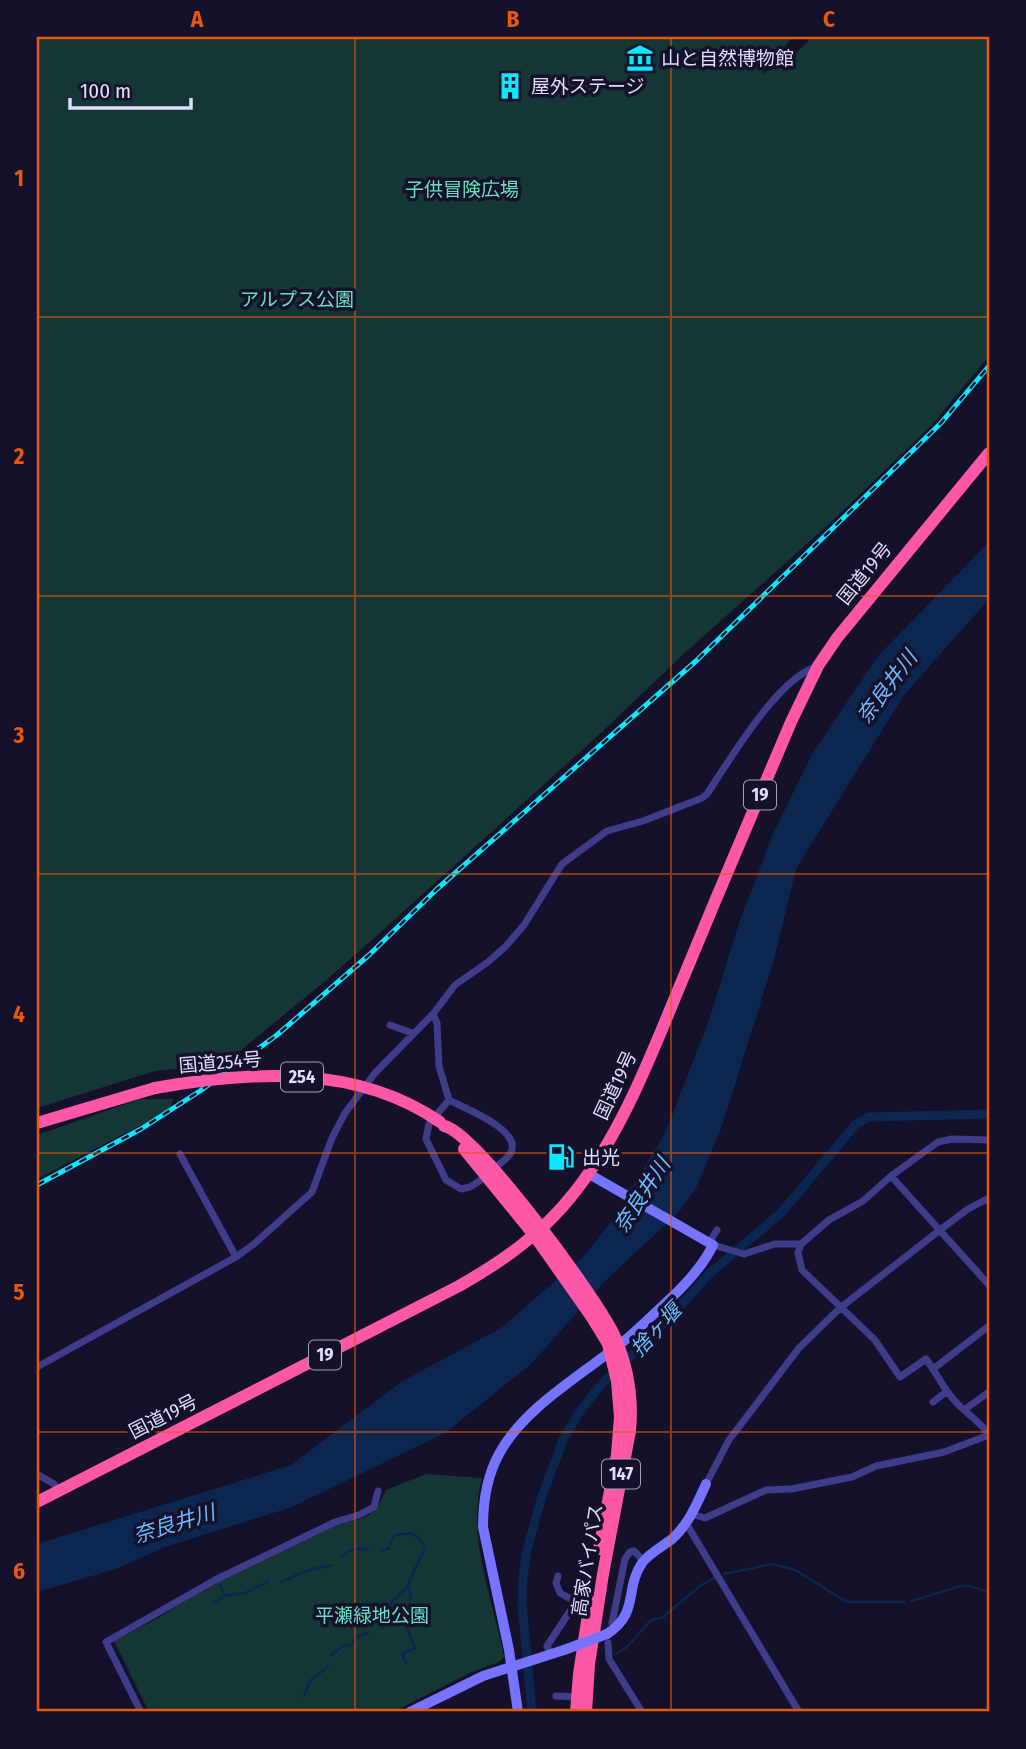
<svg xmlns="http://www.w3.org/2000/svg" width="1026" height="1749" viewBox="0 0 1026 1749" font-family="'Fira Sans Condensed','Noto Sans JP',sans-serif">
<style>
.green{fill:#143634}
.water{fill:#0d264f}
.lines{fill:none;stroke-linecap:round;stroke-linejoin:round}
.stream{stroke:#0d264f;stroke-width:2.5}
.canal{stroke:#0d264f;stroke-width:9}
.street{stroke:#3f3c8a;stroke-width:7}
.secondary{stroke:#7573ff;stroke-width:10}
.highway{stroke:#ff57a8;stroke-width:12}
.rail-casing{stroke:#08e8ff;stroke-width:5}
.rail{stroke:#15112b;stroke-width:2.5;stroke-dasharray:8;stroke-linecap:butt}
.secondary-bridge{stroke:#7573ff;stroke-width:10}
.highway-bridge{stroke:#ff57a8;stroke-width:12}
.grid{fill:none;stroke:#e8590c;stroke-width:2;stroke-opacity:0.55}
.labels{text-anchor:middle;stroke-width:7;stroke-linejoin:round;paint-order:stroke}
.shield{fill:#15112b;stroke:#a29fbf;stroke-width:2}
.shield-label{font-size:18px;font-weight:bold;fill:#dfdcff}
.poi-label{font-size:19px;fill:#dfdcff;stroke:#15112b;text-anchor:start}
.park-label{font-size:19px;fill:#65e1c1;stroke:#15112b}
.street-label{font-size:19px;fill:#dfdcff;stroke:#15112b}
.water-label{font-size:21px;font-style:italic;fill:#6abbff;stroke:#15112b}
.neatline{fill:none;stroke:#e8590c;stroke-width:2.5}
.grid-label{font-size:23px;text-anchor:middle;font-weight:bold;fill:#e8590c}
</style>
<rect width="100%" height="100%" fill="#15112b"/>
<path class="green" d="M37 37H793L761 74 787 62 812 37H989V356L931 426 827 526 688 650 603 731 372 940 323 983 224 1064 155 1071 37 1108Z
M140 1099H174L168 1111 37 1179V1135Z
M426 1474 482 1478C466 1538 493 1598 504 1657L499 1662 472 1672 393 1712H149L114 1641 158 1618 209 1586 328 1527 360 1519 369 1515 378 1506 386 1490Z"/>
<path class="water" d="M989 542V599L904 695 796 869 774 960 721 1129 696 1188 679 1212 605 1281 532 1363 445 1433 292 1507 165 1547 116 1569 37 1592V1544L291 1465 401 1382 501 1328 584 1256 614 1218 666 1131 709 1020 740 920 773 834 811 756 878 656Z"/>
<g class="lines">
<path class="stream" d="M380 1551 388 1549 394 1536C408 1532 418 1531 425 1547L407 1587 387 1607 386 1620 382 1628
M340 1557 356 1548 368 1550
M724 1574 772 1564 795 1570 847 1602H904
M281 1582 306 1571 331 1565
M220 1585 225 1596 245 1593 268 1582
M911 1601 961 1586H969L989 1592
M214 1603 225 1596
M616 1654 627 1647 651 1620 662 1618 700 1586 716 1577
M331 1655 343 1646 352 1645 356 1637 368 1633
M406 1663 402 1654 415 1648 405 1623 411 1597 408 1585
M304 1696 310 1681 328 1666
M504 1712 507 1711"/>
<path class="canal" d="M532 1712 522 1604 523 1578 527 1550 541 1499 563 1440 580 1411 600 1386 675 1312 708 1275 781 1213 856 1124 869 1117 989 1114"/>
<path class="street" d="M433 1014 437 1023 439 1066 449 1100C464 1108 525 1131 510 1154 506 1160 498 1165 493 1169
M390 1025 412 1033
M449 1100 429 1124 426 1139 446 1180 461 1189 470 1187 487 1176
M180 1154 236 1257
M891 1176 989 1285
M709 1243 717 1230
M713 1245 744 1254 775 1244H801
M37 1367 236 1257 254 1244 312 1192 332 1138 345 1113 375 1073 433 1014 455 985 488 962 506 946 524 925 562 864 607 831 643 821 702 798 707 794C729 761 779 676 817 667
M933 1369 989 1326
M933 1402 946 1392
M964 1410 989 1392
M989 1435C980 1421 965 1413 954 1400 943 1388 936 1372 926 1359L900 1377 875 1340 802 1270 798 1253 801 1244 829 1220 863 1201 891 1176 938 1142 952 1139 989 1140
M37 1474 54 1484 58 1491
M706 1484 729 1440 799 1348 840 1308 940 1230 968 1209 989 1198
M691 1514 705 1518 766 1490 791 1489 852 1477 876 1466 944 1452 989 1435
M686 1523 799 1712
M612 1623 625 1559 630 1552 634 1551 643 1560
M608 1643 609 1659 642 1712
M551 1655 547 1646 576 1602 560 1593 556 1583 558 1576
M556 1696 578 1697
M141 1712 106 1642 215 1580 335 1522 359 1515 374 1507 378 1491"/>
<path class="secondary" d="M607 1634C640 1612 624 1590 642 1563 649 1553 662 1547 672 1539 688 1525 697 1504 706 1484
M410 1712 483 1676 564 1650
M518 1712 509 1650 483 1527C483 1502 487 1476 499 1454 525 1405 589 1371 630 1336 644 1324 657 1311 670 1299 687 1283 703 1266 713 1245L589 1174"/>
<path class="highway" d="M37 1123 155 1088
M444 1126C475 1131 600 1302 615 1337 628 1367 633 1399 630 1431L603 1574 589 1664 586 1712
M464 1149 534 1235 591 1316 608 1344 617 1381 620 1417 617 1454 599 1549
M37 1502 459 1286C503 1261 543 1233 574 1193 624 1130 653 1050 684 976 719 891 755 806 791 722L818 666 837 638 989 453
M576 1712 579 1674 590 1602"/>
<defs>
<path id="rail" d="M37 1185 141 1129 200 1091 277 1035 369 955 437 889 696 661 941 423 989 366"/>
</defs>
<use href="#rail" class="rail-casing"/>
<use href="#rail" class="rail"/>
<path class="secondary-bridge" d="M564 1650 607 1634"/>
<path class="highway-bridge" d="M155 1088C251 1071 356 1064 440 1122"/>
</g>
<path class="grid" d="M355 37V1712M671 37V1712M37 317H989M37 596H989M37 874H989M37 1153H989M37 1432H989"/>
<defs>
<symbol id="museum-bare" viewBox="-9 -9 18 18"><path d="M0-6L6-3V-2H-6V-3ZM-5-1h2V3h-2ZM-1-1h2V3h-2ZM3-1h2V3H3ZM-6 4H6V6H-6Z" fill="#08e8ff" stroke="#15112b" stroke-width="2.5" paint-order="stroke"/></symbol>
<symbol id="building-bare" viewBox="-9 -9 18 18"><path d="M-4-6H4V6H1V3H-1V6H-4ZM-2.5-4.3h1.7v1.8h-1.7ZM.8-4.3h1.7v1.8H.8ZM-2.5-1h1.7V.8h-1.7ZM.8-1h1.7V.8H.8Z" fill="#08e8ff" stroke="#15112b" stroke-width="2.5" paint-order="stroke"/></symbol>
<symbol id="fuel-bare" viewBox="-9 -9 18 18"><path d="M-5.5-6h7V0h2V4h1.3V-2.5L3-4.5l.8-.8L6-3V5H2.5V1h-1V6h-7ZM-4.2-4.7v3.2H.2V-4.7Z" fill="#08e8ff" stroke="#15112b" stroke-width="2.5" paint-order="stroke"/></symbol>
</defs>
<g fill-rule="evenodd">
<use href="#museum-bare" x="621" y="39" width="38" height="38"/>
<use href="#building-bare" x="491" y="67" width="38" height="38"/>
<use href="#fuel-bare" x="542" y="1138" width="38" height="38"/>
</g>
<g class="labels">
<g class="shield">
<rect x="744" y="780.5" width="32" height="29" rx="5"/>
<rect x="281" y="1062.5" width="42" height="29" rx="5"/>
<rect x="309" y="1340.5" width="32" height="29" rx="5"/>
<rect x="602" y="1459.5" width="38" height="29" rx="5"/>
</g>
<g class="shield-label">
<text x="760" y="801">19</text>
<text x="302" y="1083">254</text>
<text x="325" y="1361">19</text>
<text x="621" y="1480">147</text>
</g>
<g class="poi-label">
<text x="661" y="65">山と自然博物館</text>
<text x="531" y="93">屋外ステージ</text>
<text x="582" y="1164">出光</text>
</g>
<g class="park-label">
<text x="462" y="196">子供冒険広場</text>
<text x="297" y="306">アルプス公園</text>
<text x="372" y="1622">平瀬緑地公園</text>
</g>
<g class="street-label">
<text transform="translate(864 573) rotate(-51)" y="7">国道19号</text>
<text transform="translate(220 1062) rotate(-5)" y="7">国道254号</text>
<text transform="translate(615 1085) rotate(-65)" y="7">国道19号</text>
<text transform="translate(163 1416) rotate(-27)" y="7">国道19号</text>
<text transform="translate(587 1560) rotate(-81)" y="7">高家バイパス</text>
</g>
<g class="water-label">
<text transform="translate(887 687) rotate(-53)" y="7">奈良井川</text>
<text transform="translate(642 1195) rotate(-57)" y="7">奈良井川</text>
<text transform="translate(656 1330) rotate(-47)" y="7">捨ヶ堰</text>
<text transform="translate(174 1524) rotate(-17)" y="7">奈良井川</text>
</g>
</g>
<rect width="1026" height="1749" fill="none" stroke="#15112b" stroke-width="77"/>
<path d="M70 98v10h121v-10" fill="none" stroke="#dfdcff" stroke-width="3.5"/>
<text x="80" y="98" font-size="21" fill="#dfdcff" stroke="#15112b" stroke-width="5" paint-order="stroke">100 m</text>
<rect x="38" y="38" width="950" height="1672" class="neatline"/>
<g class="grid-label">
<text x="197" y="27">A</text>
<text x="513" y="27">B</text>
<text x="829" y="27">C</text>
<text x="19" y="186">1</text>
<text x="19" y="464">2</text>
<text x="19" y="743">3</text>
<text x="19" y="1022">4</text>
<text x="19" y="1300">5</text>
<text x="19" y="1579">6</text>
</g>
</svg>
